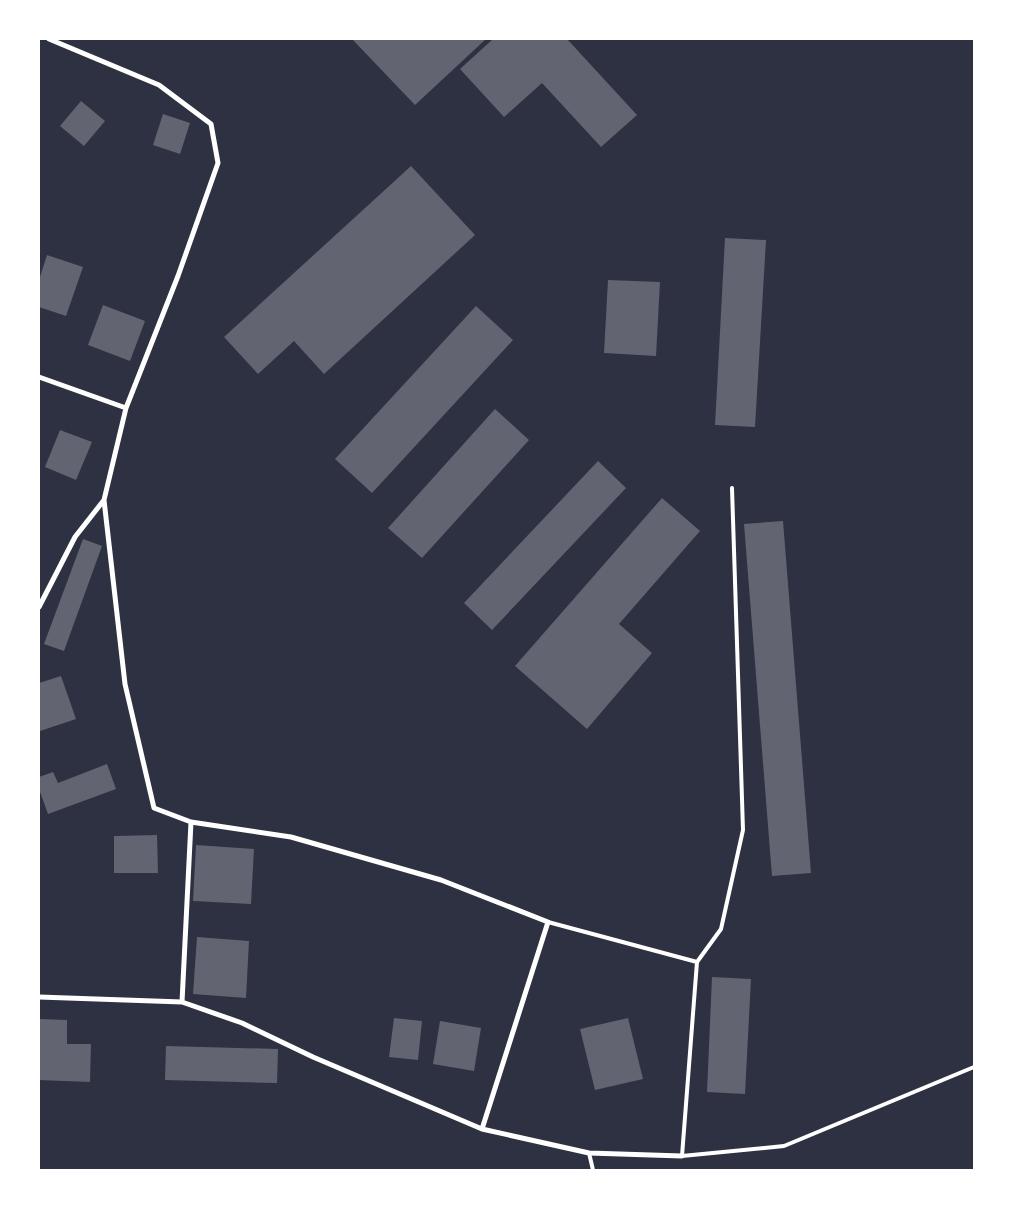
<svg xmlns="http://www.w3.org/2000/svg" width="1013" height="1209" viewBox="0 0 1013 1209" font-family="Rubik,sans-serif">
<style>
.building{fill:#626471}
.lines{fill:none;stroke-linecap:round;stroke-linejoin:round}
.service{stroke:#fff;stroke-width:4}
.minor{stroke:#fff;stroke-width:5}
</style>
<rect width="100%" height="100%" fill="#2d3142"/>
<path class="building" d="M352 39H486L415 105Z
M493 39H567L637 115 601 147 542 83 504 117 460 69Z
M81 101 105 121 84 146 60 126Z
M163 114 190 123 180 154 153 145Z
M411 166 475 235 324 374 294 341 258 374 224 337Z
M725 238 766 240 755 427 715 425Z
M47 255 83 267 66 316 39 307V280Z
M608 280 660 282 656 356 604 353Z
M103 305 145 321 130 361 88 345Z
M476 306 513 340 372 493 335 459Z
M495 409 529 440 422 558 388 528Z
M60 430 92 442 76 480 45 467Z
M598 461 626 488 492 630 464 603Z
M662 498 700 531 619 624 652 653 587 729 515 666Z
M783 521 811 873 772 876 744 524Z
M83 539 102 546 64 651 44 644Z
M61 676 76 719 40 731 39 683Z
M107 764 116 789 48 814 39 789V777L53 772 58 783Z
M157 835 158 873H114V836Z
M196 845 254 849 251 904 193 901Z
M197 937 249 941 246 998 193 994Z
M712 977 751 979 745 1094 707 1092Z
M394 1018 422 1021 418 1060 389 1057Z
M628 1018 643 1079 595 1090 580 1029Z
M39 1019 67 1020V1044H91L90 1082 39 1080Z
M440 1021 481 1028 474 1071 433 1064Z
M166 1046 278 1049 277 1083 165 1080Z"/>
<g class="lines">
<path class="service" d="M548 922 697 962 682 1156 784 1146 974 1067
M697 962 721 929 743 830 732 488
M589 1153 593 1170"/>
<path class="minor" d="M49 39 159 85 211 124 218 163 178 276 126 408 104 500 125 684 154 808 191 822 182 1002
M39 377 126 408
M39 607 75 537 104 500
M191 822 291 837 441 880 548 922 482 1129
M39 997 182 1002 242 1023 313 1057 482 1129 589 1153 682 1156"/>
</g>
<rect width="1013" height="1209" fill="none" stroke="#ffffff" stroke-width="80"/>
</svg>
